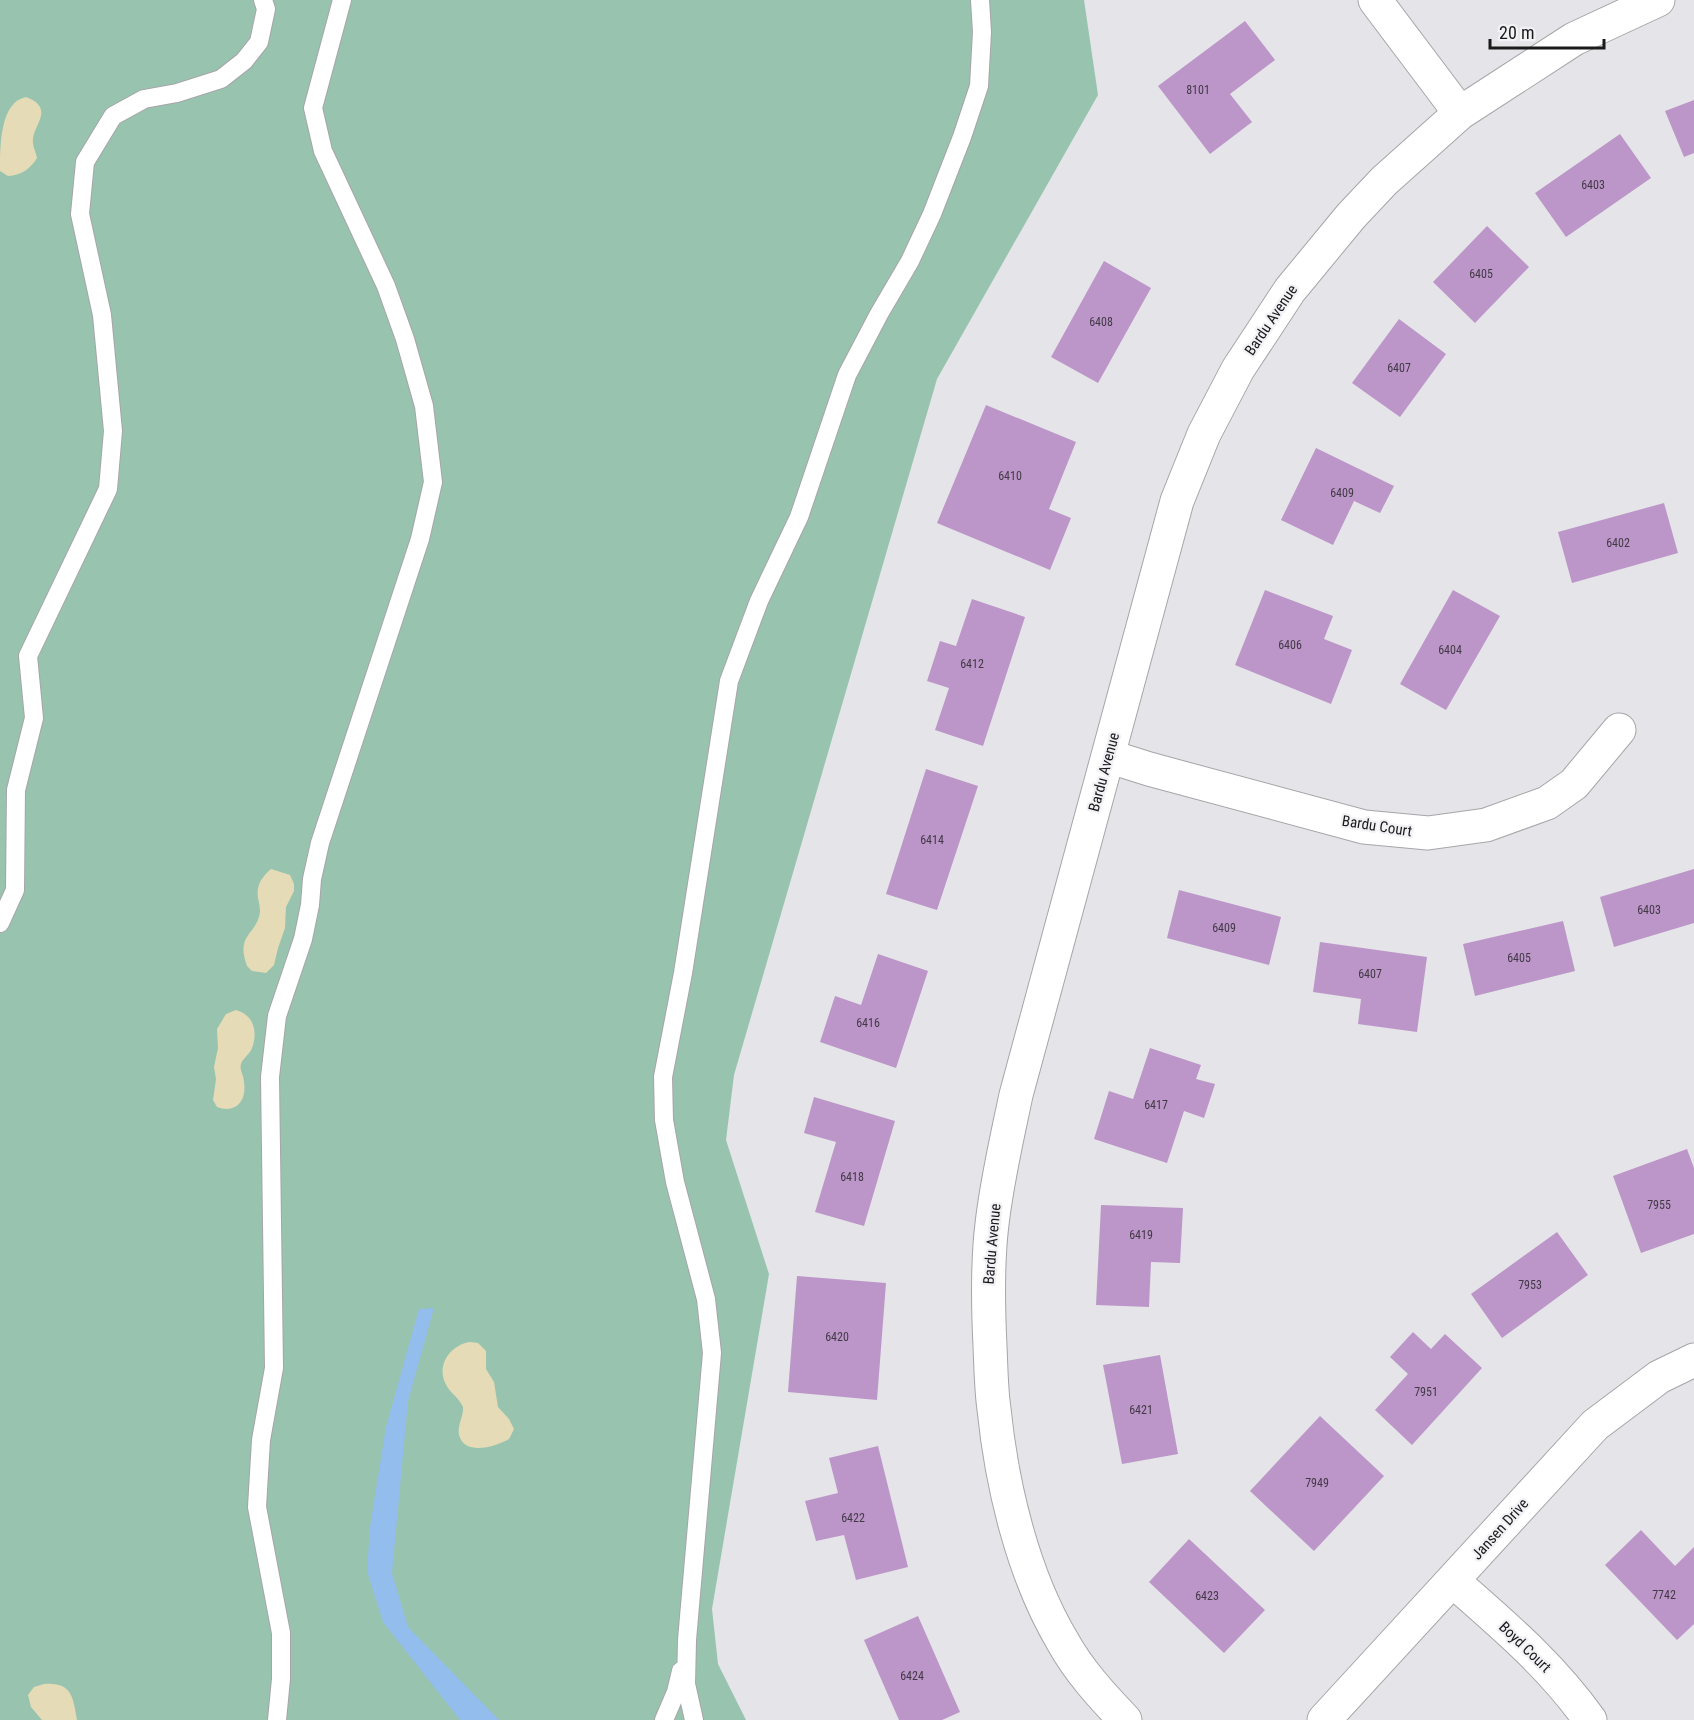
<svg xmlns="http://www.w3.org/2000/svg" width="1694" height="1720" viewBox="0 0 1694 1720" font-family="'Roboto Condensed',sans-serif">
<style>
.green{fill:#98c4af}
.sand{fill:#e5dbb6}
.water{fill:#92bdec}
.building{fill:#bc96c8}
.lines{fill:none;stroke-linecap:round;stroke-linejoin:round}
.service-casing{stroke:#a6a5a9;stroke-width:20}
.minor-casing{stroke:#a6a5a9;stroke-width:35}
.service{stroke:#fff;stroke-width:18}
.minor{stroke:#fff;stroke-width:33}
.labels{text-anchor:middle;stroke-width:4.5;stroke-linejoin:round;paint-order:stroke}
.number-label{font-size:12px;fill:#423946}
.street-label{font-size:15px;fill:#1a1a1b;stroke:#f2f1f5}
</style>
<rect width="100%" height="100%" fill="#e5e4e8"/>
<path class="green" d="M0 0H1084L1098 95 937 379 734 1075 726 1140 769 1274 712 1609 718 1664 746 1720H0Z"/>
<path class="sand" d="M26 97C55 108 34 124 33 139 32 145 36 152 37 158 30 169 22 175 8 176L0 171C0 146 0 102 26 97Z
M271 869 290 875 294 884V891L286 907 285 928 278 948 274 965 266 973 252 971 247 966C235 934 257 935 260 912 260 907 259 903 258 898 256 885 262 877 271 869Z
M236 1010C254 1015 258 1032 252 1048 250 1054 243 1058 241 1064 239 1070 244 1075 244 1082 247 1101 236 1114 217 1107L213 1100 216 1079 214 1067 218 1048 217 1029 226 1014Z
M470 1342 478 1343 486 1351V1369L494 1382 498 1407 509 1419 514 1429 509 1439C497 1446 465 1457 459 1435 457 1425 464 1416 463 1407 459 1398 453 1395 448 1388 434 1368 449 1345 470 1342Z
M44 1684C72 1682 73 1697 77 1720H42L31 1707 28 1695 34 1687Z"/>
<path class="water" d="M434 1308 408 1401 392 1573 408 1627 499 1720H460L383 1622 367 1571 370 1527 386 1427 419 1309Z"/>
<path class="building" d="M1245 21 1275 60 1230 94 1252 122 1210 154 1158 86Z
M1694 100V153L1684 157 1665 111Z
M1620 134 1651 178 1566 237 1535 193Z
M1487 226 1529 267 1475 323 1433 282Z
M1104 261 1151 288 1098 383 1051 357Z
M1399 319 1446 354 1400 417 1352 383Z
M986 405 1076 442 1049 509 1071 518 1050 570 937 523Z
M1316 448 1394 486 1380 513 1354 501 1333 545 1281 520Z
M1664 503 1678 553 1572 583 1558 532Z
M1265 590 1333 616 1324 639 1352 650 1331 704 1235 665Z
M1453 590 1500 616 1446 710 1400 684Z
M972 599 1025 617 983 746 935 730 949 688 927 681 940 641 956 646Z
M926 769 978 786 937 910 886 894Z
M1694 869V923L1614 947 1600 897Z
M1179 890 1281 917 1269 965 1167 938Z
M1563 921 1575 971 1475 996 1463 944Z
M1320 942 1427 957 1417 1032 1358 1024 1361 999 1313 992Z
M878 954 928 971 896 1068 820 1042 835 996 861 1005Z
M1150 1048 1201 1065 1196 1079 1215 1084 1204 1118 1184 1111 1167 1163 1094 1139 1109 1091 1133 1099Z
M814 1097 895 1121 864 1226 815 1212 836 1142 804 1133Z
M1687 1149 1694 1168V1234L1641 1253 1613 1176Z
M1101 1205 1183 1208 1180 1263 1151 1262 1149 1307 1096 1305Z
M1557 1232 1588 1275 1502 1338 1471 1294Z
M797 1276 886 1283 877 1400 788 1392Z
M1413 1332 1431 1349 1445 1334 1482 1368 1412 1445 1375 1410 1408 1374 1390 1357Z
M1160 1355 1178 1454 1122 1464 1103 1365Z
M1320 1416 1384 1476 1314 1551 1250 1491Z
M878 1446 908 1567 856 1580 844 1535 816 1541 805 1501 838 1493 829 1458Z
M1641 1530 1675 1566 1694 1547V1624L1677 1640 1605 1565Z
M1189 1539 1265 1610 1224 1653 1149 1582Z
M918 1616 960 1712 942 1720H899L864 1640Z"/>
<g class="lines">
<defs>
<path id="service" d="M0 923 15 890 16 790 34 718 28 656 108 489 113 431 102 315 80 214 85 162 113 116 144 99 177 93 221 79 244 61 259 42 266 9 263 0
M277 1720 281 1679V1633L257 1507 261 1440 274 1368 270 1077 277 1016 303 939 310 905 312 879 320 843 420 539 433 482 424 406 405 339 386 286 323 151 313 108 342 0
M664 1720 676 1692 681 1671
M694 1720 686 1684 687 1640 712 1353 706 1299 675 1182 664 1120 663 1077 683 973 729 681 759 601 799 517 847 375 879 314 910 261 932 214 962 137 979 86 982 32 980 0"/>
<path id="minor" d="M1375 0 1460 113
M1108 756 1149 769 1364 827 1428 833 1486 825 1547 803 1574 784 1619 730
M1453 1581C1504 1626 1550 1664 1590 1720
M1125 1720C1102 1696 1079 1671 1063 1642 1023 1575 1002 1487 994 1409 991 1388 991 1367 990 1346 988 1305 987 1264 992 1224 997 1180 1007 1138 1016 1095L1177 501 1204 434 1238 369 1290 290 1351 216 1384 181 1460 113 1574 39 1658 0
M1324 1720 1595 1425 1659 1377 1694 1360"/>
</defs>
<use href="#service" class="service-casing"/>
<use href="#minor" class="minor-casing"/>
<use href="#service" class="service"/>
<use href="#minor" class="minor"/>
</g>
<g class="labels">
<g class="number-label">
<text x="1198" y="94">8101</text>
<text x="1593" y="189">6403</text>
<text x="1481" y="278">6405</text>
<text x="1101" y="326">6408</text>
<text x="1399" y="372">6407</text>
<text x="1010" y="480">6410</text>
<text x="1342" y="497">6409</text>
<text x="1618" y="547">6402</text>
<text x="1290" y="649">6406</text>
<text x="1450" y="654">6404</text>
<text x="972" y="668">6412</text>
<text x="932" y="844">6414</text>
<text x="1649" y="914">6403</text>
<text x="1224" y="932">6409</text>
<text x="1519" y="962">6405</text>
<text x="1370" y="978">6407</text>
<text x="868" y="1027">6416</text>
<text x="1156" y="1109">6417</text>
<text x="852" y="1181">6418</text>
<text x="1659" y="1209">7955</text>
<text x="1141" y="1239">6419</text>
<text x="1530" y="1289">7953</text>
<text x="837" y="1341">6420</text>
<text x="1426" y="1396">7951</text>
<text x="1141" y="1414">6421</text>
<text x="1317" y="1487">7949</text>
<text x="853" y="1522">6422</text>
<text x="1664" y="1599">7742</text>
<text x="1207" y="1600">6423</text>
<text x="912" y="1680">6424</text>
</g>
<g class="street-label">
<text transform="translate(1271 320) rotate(-56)" y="5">Bardu Avenue</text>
<text transform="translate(1104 772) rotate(-75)" y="5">Bardu Avenue</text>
<text transform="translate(1377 826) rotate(9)" y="5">Bardu Court</text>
<text transform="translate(992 1244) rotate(-85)" y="5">Bardu Avenue</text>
<text transform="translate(1500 1529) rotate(-48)" y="5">Jansen Drive</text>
<text transform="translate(1525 1647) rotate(44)" y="5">Boyd Court</text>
</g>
</g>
<path d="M1490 39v9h114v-9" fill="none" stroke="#1a1a1b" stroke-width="3"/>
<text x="1499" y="39" font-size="18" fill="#1a1a1b" stroke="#f2f1f5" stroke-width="4.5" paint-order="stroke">20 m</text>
</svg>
